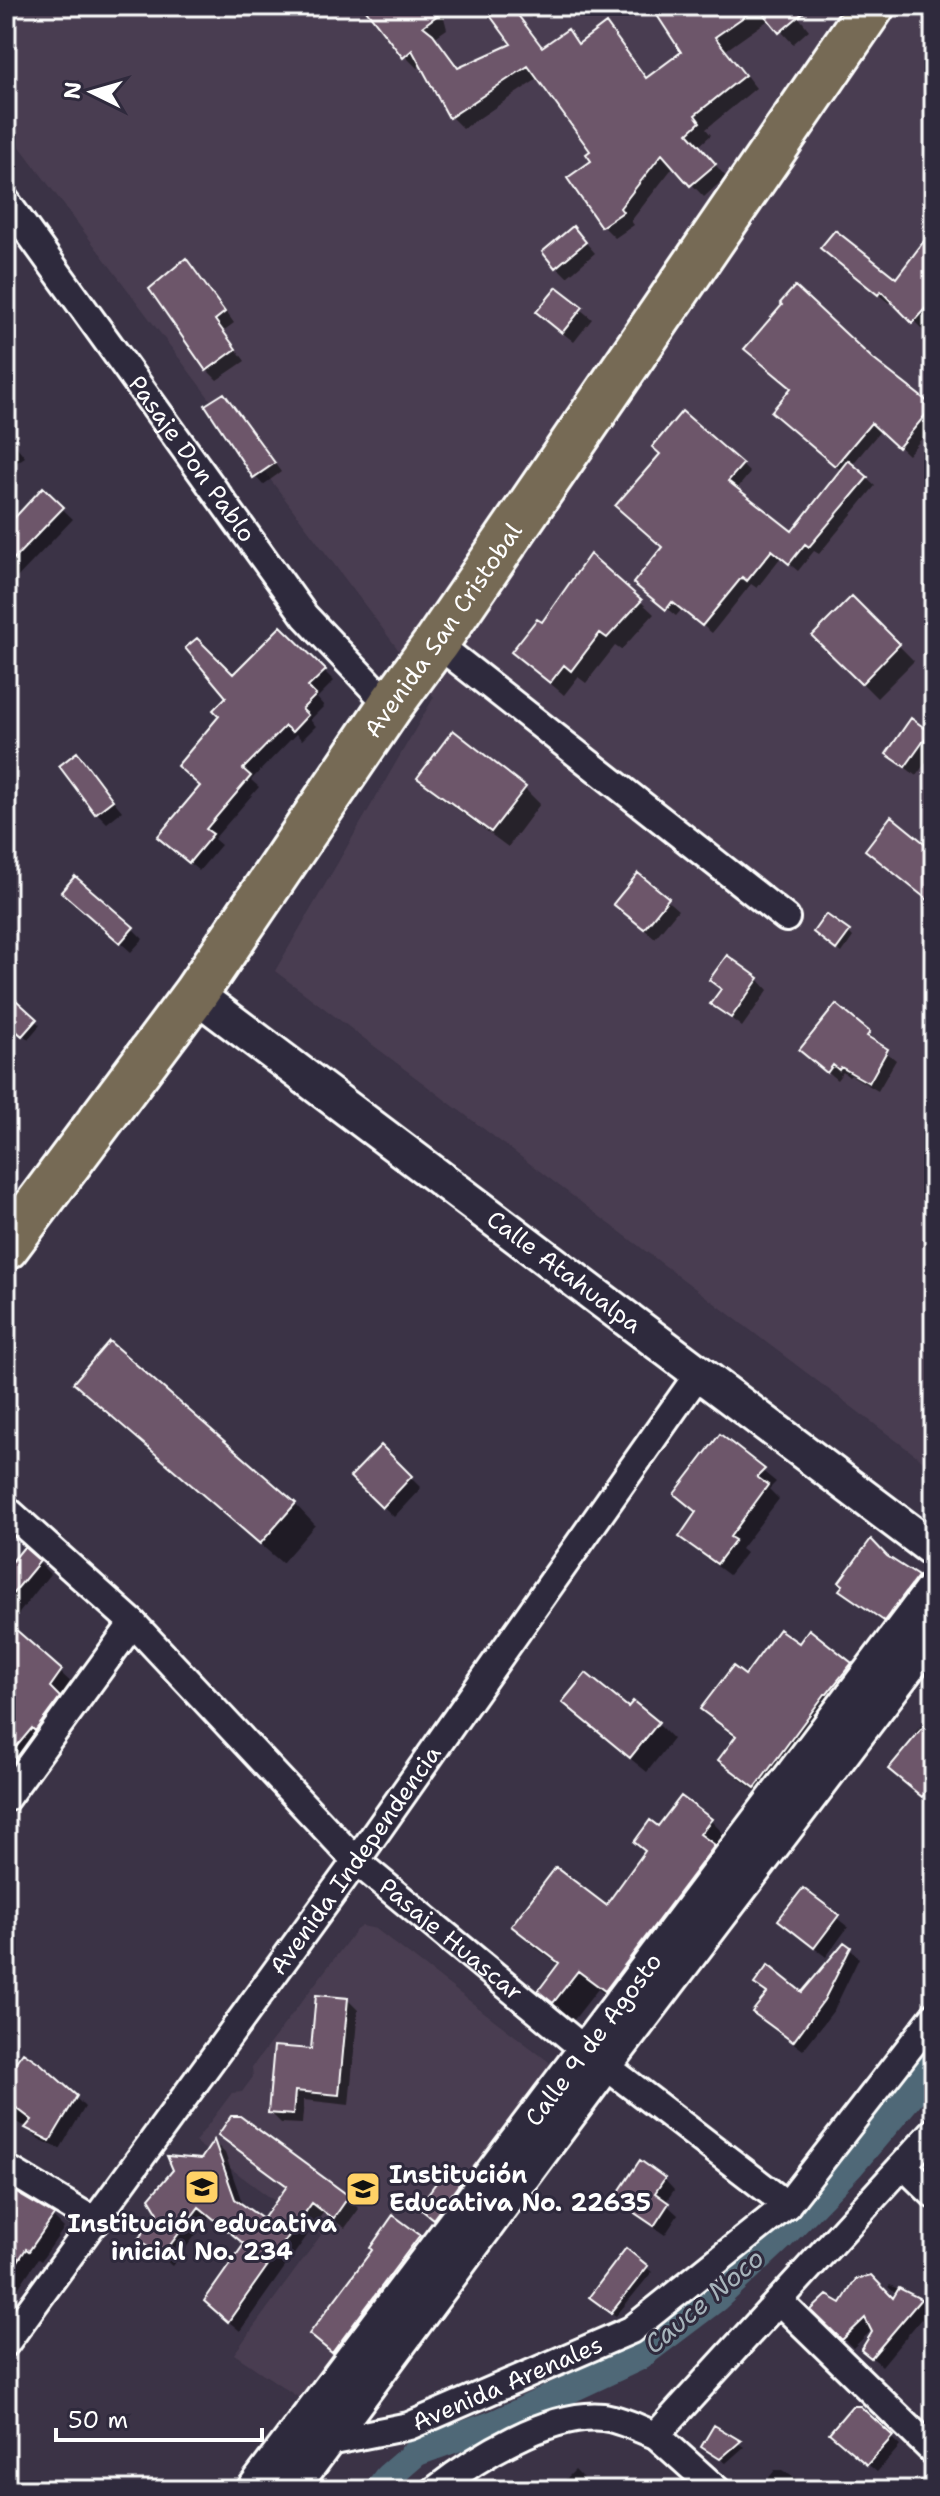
<svg xmlns="http://www.w3.org/2000/svg" width="940" height="2496" viewBox="0 0 940 2496" font-family="'Shantell Sans',sans-serif">
<style>
.built{fill:#4a3e51}
.shadow{fill:#0007}
.lines{fill:none;stroke-linecap:round;stroke-linejoin:round}
.canal{stroke:#4f6877;stroke-width:28}
.building{fill:#6d566a;stroke:#fff;stroke-width:2}
.minor-casing{stroke:#fff;stroke-width:32}
.tertiary-casing{stroke:#fff;stroke-width:40}
.trunk-casing{stroke:#fff;stroke-width:50}
.minor{stroke:#2f2a3d;stroke-width:26}
.tertiary{stroke:#2f2a3d;stroke-width:34}
.trunk{stroke:#766a54;stroke-width:44}
.labels{text-anchor:middle;stroke-width:6;stroke-linejoin:round;paint-order:stroke}
.street-label{font-size:24px;fill:#fff;stroke:#2f2a3d}
.poi-label{font-size:24px;font-weight:bold;fill:#fff;stroke:#2f2a3d;text-anchor:start}
.water-label{font-size:26px;font-style:italic;fill:#a7b4bb;stroke:#2f2a3d}
</style>
<rect width="100%" height="100%" fill="#3b3346"/>
<filter id="ink" filterUnits="userSpaceOnUse"><feTurbulence type="fractalNoise" baseFrequency=".0125" numOctaves="2"/><feDisplacementMap in="SourceGraphic" scale="16" xChannelSelector="R" yChannelSelector="G"/><feConvolveMatrix kernelMatrix="1 2 1 2 8 2 1 2 1" color-interpolation-filters="sRGB"/></filter>
<g filter="url(#ink)">
<path class="built" d="M6 6H934V1469L275 971 434 697 6 128Z
M362 1926 376 1929 549 2062 553 2071 307 2403 234 2354 321 2235 195 2142 232 2093 242 2092 253 2077 252 2067 356 1930Z"/>
<path class="shadow" d="M366 6H441L447 29 434 38 460 70 514 45 501 6H510L544 48 567 32 580 44 605 26 618 38 648 79 684 52 653 6H790L809 30 793 44 770 19 726 50 756 88 706 129 711 135 699 146 726 177 704 197 674 166 631 221 634 225 615 238 603 226 570 178 594 162 593 151 539 78 463 129 451 117 422 64 417 68 405 56Z
M520 6H549L532 19Z
M573 228 595 253 567 277 556 266Z
M934 231V320L924 331 892 299 889 303 833 258 896 281Z
M186 260 196 270 234 323 223 331 245 361 217 380 207 370Z
M557 290 592 319 574 342 549 322Z
M872 360 934 410V424L908 455 881 430 852 465 875 486 819 554 814 551 798 571 781 557 757 588 751 584 712 633 682 609 676 616 635 583 742 465 750 473 736 490 792 534 842 471 782 420Z
M224 395 281 472 263 485 255 476Z
M6 433 25 457 6 469Z
M43 490 73 519 13 582 6 576V530Z
M852 598 914 661 877 698 815 636Z
M640 601 654 614 621 650 615 646 586 683 578 677 564 695 513 652 543 625Z
M281 628 334 681 317 698 324 706 310 720 316 726 302 740 296 734 251 780 259 787 214 839 221 845 199 871 169 846 202 787 233 677Z
M929 733 934 738V751L916 776 889 754Z
M76 755 122 811 107 823 97 813Z
M419 778 524 788 540 804 508 847 435 793Z
M867 850 934 854V906L883 865Z
M639 876 678 910 655 938 626 914Z
M74 902 132 928 143 939 131 952Z
M849 933 853 937 842 953 820 937Z
M758 979 768 990 742 1027 713 1004 722 991 711 980Z
M15 1002 40 1025 28 1039 6 1020V1012Z
M868 1034 878 1043 876 1044 896 1060 878 1091 851 1075 849 1077 843 1072 837 1080 810 1058Z
M96 1403 295 1504 315 1525 282 1563Z
M721 1437 776 1482 769 1489 779 1499 741 1549 746 1553 729 1575 694 1549 682 1537 698 1513Z
M381 1448 421 1488 394 1517 353 1477Z
M886 1557 916 1578 927 1588 895 1630 852 1600 842 1590Z
M38 1562 50 1574 9 1626 73 1684 6 1785V1572Z
M810 1632 851 1665 871 1685 777 1807 741 1780 721 1760 736 1739 703 1709 746 1678 799 1646Z
M565 1702 629 1710 658 1724 673 1739 647 1772 580 1718Z
M934 1710V1797L929 1802 897 1776 919 1735 916 1732Z
M710 1820 729 1839 625 2009 598 1989 573 2021 541 1991 559 1965 532 1945 513 1926 606 1907 647 1852Z
M803 1891 848 1927 826 1957 791 1930Z
M850 1949 859 1958 834 2010 803 2050 764 2021 768 1994 757 1983 803 1995Z
M348 2000 358 2010 349 2105 304 2100 302 2124 281 2123 270 2112Z
M6 2062 75 2097 85 2107 60 2149 37 2138 27 2127 6 2118Z
M239 2118 348 2198 359 2209 345 2228 323 2213 240 2331 217 2312 246 2245 210 2216 172 2266 141 2239 215 2143 225 2153 244 2208 264 2222 289 2187 231 2145 220 2135Z
M445 2174 469 2195 444 2228 431 2217Z
M664 2179 674 2190 665 2203 678 2215 665 2235 627 2209 617 2199Z
M6 2189 53 2217 64 2228 41 2261 38 2259 6 2306Z
M419 2236 429 2247 344 2361 321 2344Z
M626 2251 652 2272 616 2316 596 2302Z
M890 2285 934 2307V2331L921 2319 882 2366 863 2350 877 2325 853 2348 814 2310 893 2301 897 2295 888 2287Z
M860 2408 900 2446 877 2472 840 2441Z
M715 2428 744 2447 726 2463 708 2451Z
M575 2470 580 2475 594 2490H563L559 2486Z
M775 2470H782L814 2490H759Z
M6 2476 11 2481 6 2490Z
M924 2477 934 2485V2490H914Z"/>
<g class="lines">
<path class="canal" d="M378 2490 388 2477 417 2452 495 2424 638 2357 716 2298 782 2236 850 2166 912 2093 934 2062"/>
</g>
<path class="building" d="M363 6H450L423 26 433 34 458 68 511 44 483 6H511L542 47 568 29 578 44 606 23 646 78 681 52 651 6H811L779 33 758 7 715 37 745 75 695 115 700 122 688 133 716 164 690 186 662 154 620 208 623 212 601 227 567 178 591 161 586 154 590 151 528 66 449 118 412 50 403 58Z
M573 226 586 242 555 268 542 252Z
M934 228V299L912 323 881 291 878 295 820 248 835 230 896 278Z
M186 258 225 312 215 320 236 349 206 371 149 289Z
M795 286 873 359 933 406 898 448 871 423 835 466 771 412 791 388 744 349 782 305 780 303Z
M557 287 583 307 562 333 536 312Z
M224 393 275 463 253 478 205 405Z
M682 411 743 464 728 481 792 531 848 460 868 477 809 547 805 544 789 564 772 550 747 581 742 577 702 626 672 602 666 610 633 583 662 547 615 506 660 454 652 447Z
M43 487 64 507 6 567V527Z
M590 554 642 600 607 638 600 633 571 671 564 665 550 683 511 652 537 619 542 622Z
M852 596 900 644 861 684 812 636Z
M281 626 326 670 308 687 316 695 302 709 308 715 292 732 285 726 243 769 251 776 206 829 213 834 189 863 157 837 200 786 177 766 219 716 213 710 226 697 185 648 197 638 233 674Z
M911 718 930 732 905 767 886 754Z
M453 730 526 787 491 832 417 778Z
M77 752 113 800 95 814 59 766Z
M891 816 934 851V905L865 850Z
M638 873 669 898 644 929 613 904Z
M75 876 134 927 120 943 61 892Z
M826 914 850 931 836 950 813 932Z
M727 955 759 978 731 1018 710 1004 721 989 709 980Z
M6 991 37 1019 22 1036 6 1022Z
M836 1004 870 1032 867 1036 888 1049 869 1083 841 1067 839 1070 833 1065 827 1073 799 1050Z
M109 1341 296 1503 260 1544 73 1383Z
M720 1434 765 1469 757 1477 768 1485 730 1537 735 1540 717 1564 679 1537 696 1512 674 1494Z
M381 1445 412 1476 382 1508 350 1477Z
M871 1539 887 1556 918 1576 884 1621 839 1590 843 1585 839 1582Z
M24 1547 40 1561 6 1602V1569Z
M6 1621 62 1670 50 1687 60 1697 35 1731 32 1728 6 1759Z
M779 1629 799 1643 809 1629 852 1663 827 1694H825L755 1788 718 1760 736 1736 700 1709 733 1666 745 1675Z
M586 1673 628 1707 633 1701 659 1722 630 1758 562 1702Z
M934 1714V1782L922 1797 888 1769Z
M681 1796 712 1819 700 1834 715 1845 605 1991 578 1971 553 2003 538 1991 559 1963 511 1926 556 1867 606 1905 645 1851 634 1842 650 1820 658 1826Z
M803 1888 839 1915 814 1948 778 1920Z
M844 1942 851 1947 824 2000 793 2042 752 2012 767 1993 754 1984 768 1965 802 1992Z
M316 1995 348 1998 339 2095 295 2091 293 2115 268 2113 274 2046 311 2049Z
M23 2052 41 2064 77 2096 50 2141 25 2128 32 2120 6 2100V2075Z
M231 2116H240L349 2196 333 2219 312 2203 228 2322 204 2301 244 2244 199 2207 161 2257 138 2239 158 2213 149 2198 173 2170 167 2156 201 2159 214 2140 235 2199 263 2219 287 2186 218 2135Z
M640 2160 665 2178 655 2193 669 2203 654 2226 614 2199Z
M445 2171 460 2183 433 2219 418 2207Z
M6 2187 54 2215 29 2251 26 2249 6 2279Z
M393 2215 420 2235 332 2353 309 2334 372 2250 370 2248Z
M626 2248 648 2266 611 2313 589 2297Z
M871 2275 893 2298 899 2288 921 2299 871 2358 861 2350 872 2332 865 2318 842 2340 811 2310 827 2295 841 2303 856 2279Z
M852 2406H860L893 2436 867 2465 829 2433Z
M714 2425 741 2441 720 2459 701 2447Z"/>
<g class="lines">
<defs>
<g id="minor">
<path id="s1" d="M6 201 305 616 390 706"/>
<path d="M436 643 786 918"/>
<path id="s2" d="M6 1509 133 1623 356 1861 585 2050 787 2205"/>
<path d="M6 1798 133 1623"/>
<path d="M904 2166 934 2195"/>
<path d="M6 2168 96 2222"/>
<path d="M779 2301 934 2452"/>
<path id="s3" d="M6 2343 356 1861 699 1373"/>
<path d="M656 2435 717 2490"/>
<path id="s4" d="M318 2444 409 2426 631 2330 787 2205 934 2016"/>
<path d="M435 2490C476 2458 549 2412 603 2417 621 2419 639 2429 656 2435L934 2131"/>
</g>
<g id="tertiary">
<path id="s5" d="M195 994 934 1550"/>
<path id="s6" d="M254 2490 934 1588"/>
<path d="M290 2490 605 2065 934 1632"/>
</g>
<g id="trunk">
<path id="s7" d="M6 1247 195 994 390 706 436 643 872 6"/>
</g>
</defs>
<use href="#minor" class="minor-casing"/>
<use href="#tertiary" class="tertiary-casing"/>
<use href="#trunk" class="trunk-casing"/>
<use href="#minor" class="minor"/>
<use href="#tertiary" class="tertiary"/>
<use href="#trunk" class="trunk"/>
</g>
</g>
<defs>
<symbol id="school-square" viewBox="-11 -11 22 22"><rect x="-9" y="-9" width="18" height="18" rx="4" fill="#ffd166" stroke="#2f2a3d"/><path d="M0-5L7-2L0 1L-7-2ZM-4 1L0 2.5L4 1V4Q0 6-4 4Z" fill="#111"/></symbol>
</defs>
<g fill-rule="evenodd">
<use href="#school-square" x="182" y="2167" width="40" height="40"/>
<use href="#school-square" x="343" y="2169" width="40" height="40"/>
</g>
<g class="labels">
<g class="street-label">
<text dy="8" stroke="none"><textPath href="#s1" startOffset="318">Pasaje Don Pablo</textPath></text>
<text dy="8" stroke="none"><textPath href="#s7" startOffset="756">Avenida San Cristobal</textPath></text>
<text dy="8" stroke="none"><textPath href="#s5" startOffset="462">Calle Atahualpa</textPath></text>
<text dy="8" stroke="none"><textPath href="#s3" startOffset="596">Avenida Independencia</textPath></text>
<text dy="8" stroke="none"><textPath href="#s2" startOffset="620">Pasaje Huascar</textPath></text>
<text dy="8" stroke="none"><textPath href="#s6" startOffset="564">Calle 9 de Agosto</textPath></text>
<text dy="8" stroke="none"><textPath href="#s4" startOffset="200">Avenida Arenales</textPath></text>
</g>
<g class="poi-label">
<text x="389" y="2183">Institución<tspan x="389" dy="28">Educativa No. 22635</tspan></text>
<text x="202" y="2232" text-anchor="middle">Institución educativa<tspan x="202" dy="28">inicial No. 234</tspan></text>
</g>
<g class="water-label">
<text transform="translate(704 2301) rotate(-40)" y="9">Cauce Noco</text>
</g>
</g>
<rect width="940" height="2496" fill="none" stroke="#2f2a3d" stroke-width="32"/>
<rect x="16" y="16" width="908" height="2464" fill="none" stroke="#fff" stroke-width="3" filter="url(#ink)"/>
<g transform="translate(92 92) rotate(275)" stroke="#2f2a3d" stroke-width="6" paint-order="stroke">
<path d="M0-6L14 30L0 20L-14 30Z" fill="#ffffff"/>
<text y="-12" font-size="22" font-weight="bold" text-anchor="middle" fill="#ffffff">N</text>
</g>
<path d="M56 2428v12h206v-12" fill="none" stroke="#ffffff" stroke-width="4"/>
<text x="68" y="2428" font-size="24" fill="#ffffff" stroke="#2f2a3d" stroke-width="6" paint-order="stroke">50 m</text>
</svg>
